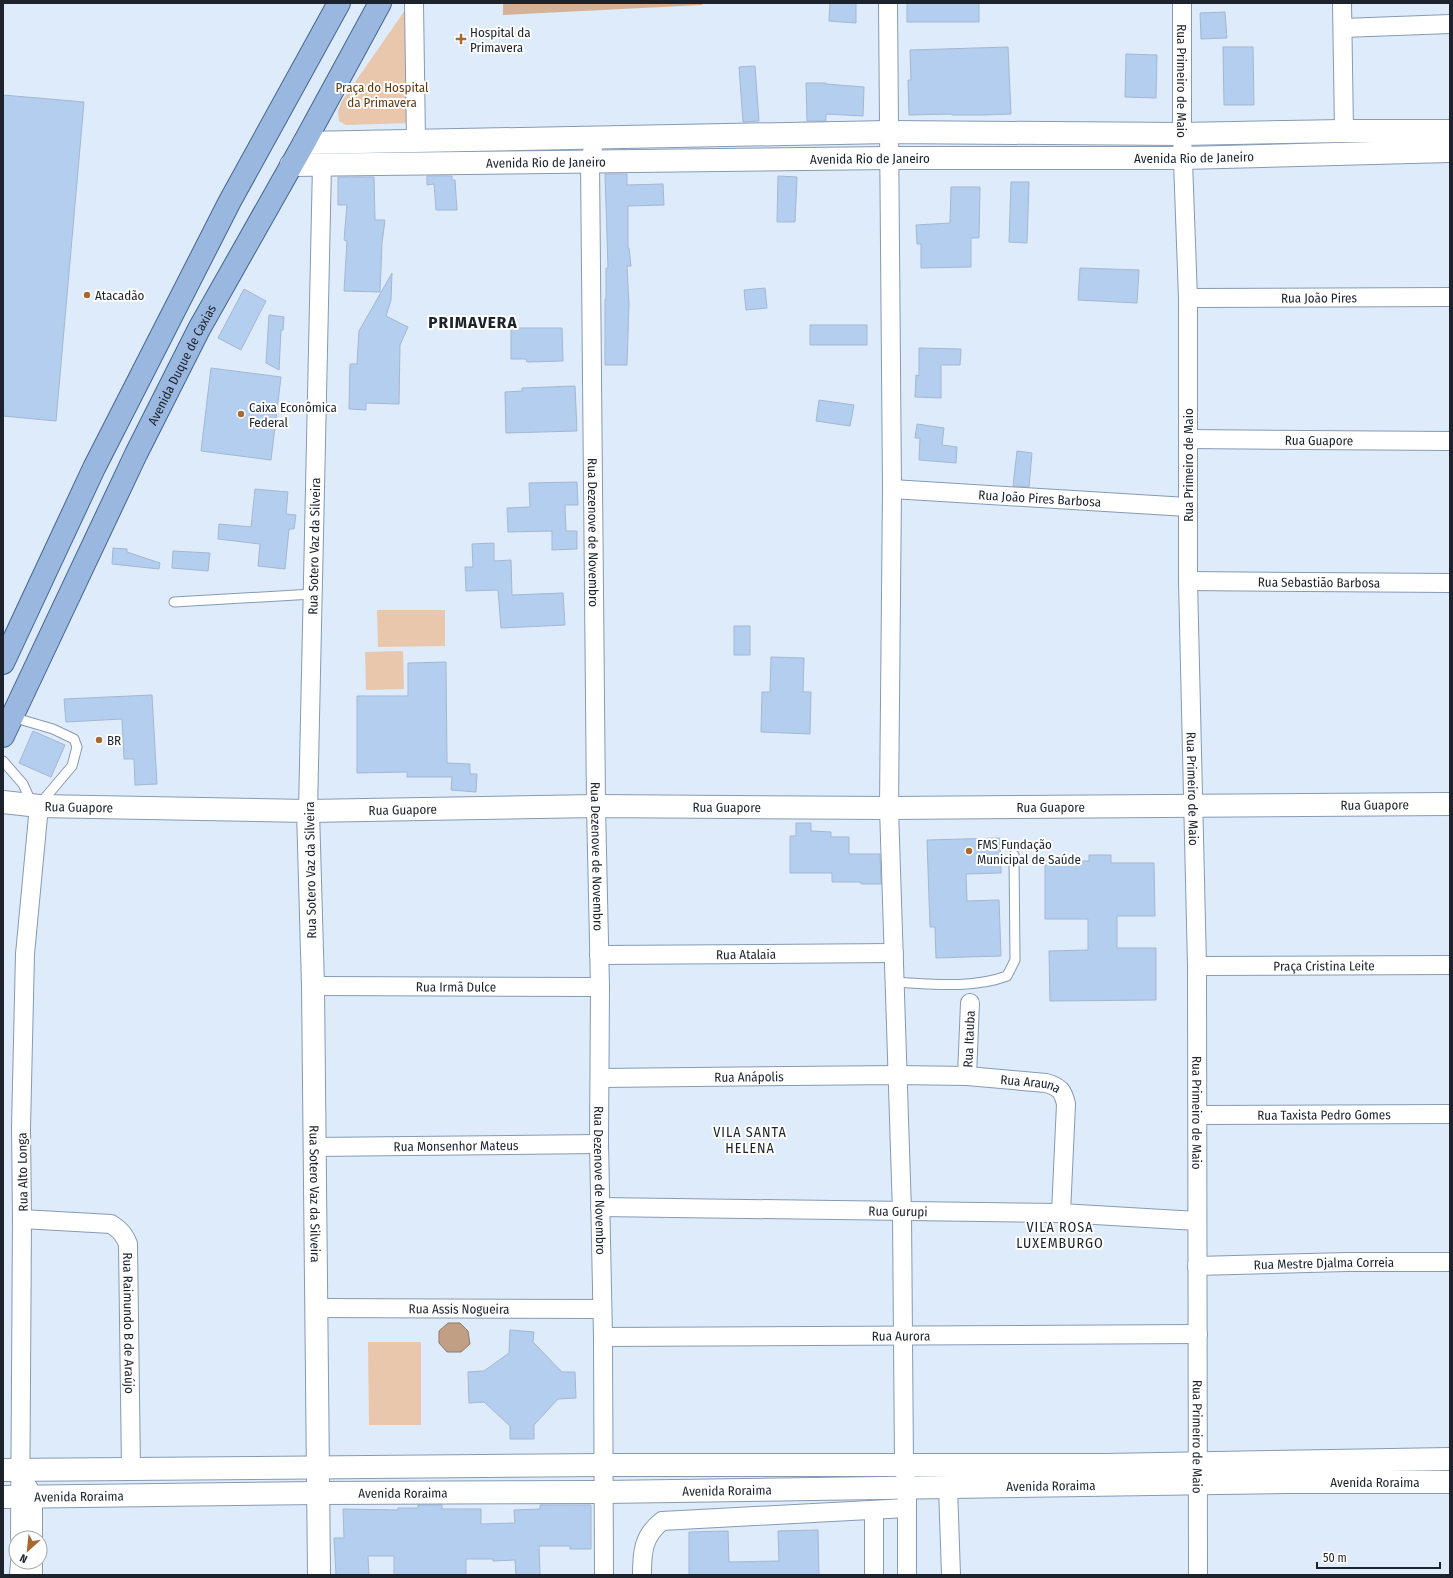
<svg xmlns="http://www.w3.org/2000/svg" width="1453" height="1578" viewBox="0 0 1453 1578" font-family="'Fira Sans Condensed',sans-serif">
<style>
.green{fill:#e9c7ad}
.forest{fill:#d5b297}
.water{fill:#c19f84;stroke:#907a6a}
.building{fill:#b4cef0;stroke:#a3b7d1}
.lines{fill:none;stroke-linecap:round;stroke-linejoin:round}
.lane-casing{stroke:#869ab3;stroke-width:11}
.street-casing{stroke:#869ab3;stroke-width:20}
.secondary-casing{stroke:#869ab3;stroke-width:24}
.primary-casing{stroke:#426592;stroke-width:24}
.lane{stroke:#fff;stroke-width:9}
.street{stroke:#fff;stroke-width:18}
.secondary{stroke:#fff;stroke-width:22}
.primary{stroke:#9ab8df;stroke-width:22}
.poi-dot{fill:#a86930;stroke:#fff;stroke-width:1.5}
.labels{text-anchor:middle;stroke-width:4;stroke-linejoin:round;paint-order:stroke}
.poi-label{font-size:13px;fill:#1c232d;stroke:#fff;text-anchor:start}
.street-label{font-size:13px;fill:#1c232d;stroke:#fff}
.park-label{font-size:13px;fill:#66390b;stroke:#fff}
.neighbourhood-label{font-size:14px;letter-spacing:1px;fill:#1c232d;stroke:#fff}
.district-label{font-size:17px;font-weight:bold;letter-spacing:1px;fill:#1c232d;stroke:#fff}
</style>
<rect width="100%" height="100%" fill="#deebfb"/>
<path class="green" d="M410 3V123L346 125 339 121 338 111 342 101Z
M377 610H445V646L378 647Z
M403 651 404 689 366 690 365 652Z
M368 1342H421V1425H369Z"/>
<path class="forest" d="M503 3H703L702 5 503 15Z"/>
<path class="water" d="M448 1323H460L468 1331 470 1344 461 1352H447L439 1343V1331Z"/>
<path class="building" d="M830 3H856V23L829 21Z
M907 3H979V22H907Z
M1225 12 1227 38 1201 39 1200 13Z
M1008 47 1011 114 983 115H952V114L909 115 908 80H911L910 50Z
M1223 47H1253L1254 105H1224Z
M1126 54 1157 55 1156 98 1125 97Z
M755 66 759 121 743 122 739 67Z
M806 83H826V84L864 87 863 116 826 114V121H807Z
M3 95 84 102 56 421 3 416Z
M605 174H627V185L663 184 664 205 628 206V248H629L631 266H627L629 304 627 365H605V299H606V268H608Z
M427 176H452V180H455L457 210H436L434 184 427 185Z
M778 176 797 177 795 222H777Z
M338 177H374L375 220H385L382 243 380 292 344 291 347 241 344 240 347 205H338Z
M1011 182H1029L1027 243 1009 242Z
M951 187H980L979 238H971V267L921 268V244H917L916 225 950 223Z
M1080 268 1139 270 1137 303 1078 300Z
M392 273 391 300 386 316 408 327 400 345 399 404 366 403V410L349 409 350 364H357L359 331Z
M765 288 767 308 746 310 744 290Z
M244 289 266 301 241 350 218 338Z
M269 315 284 317 283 330H281L279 370 266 363Z
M810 325H867V345H810Z
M511 328H562L563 361 527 362 526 359H511Z
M919 348 961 349 960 365H941V398L915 397 916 375 919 376Z
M211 368 281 377 271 460 201 451Z
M575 386 577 431 506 433 505 392 522 391V388Z
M819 400 854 405 850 426 816 421Z
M917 424 944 428 942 445 957 447 956 463 919 460 920 438H915Z
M1017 451 1032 453 1029 487 1013 486Z
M577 482 578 505H565L566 531H577V549L552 550V531L508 532 507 508 530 507 529 483Z
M255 489 288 492 286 514 296 515 294 529H289L285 569 258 566 260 544 218 539 219 524 251 527Z
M494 543V561L511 560 512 595 563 593 565 625 501 628 498 590 466 591 465 567H473L472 544Z
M113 548 127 549V552L160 563 159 569 112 564Z
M173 551 210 553 208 571 172 568Z
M734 626H750V655H734Z
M771 657 804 658 803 692H811L810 734 761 732 762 692H770Z
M446 662 447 763 470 764V774H477L476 792 451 790 452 777H407V772L357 773V696H408V663Z
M152 695 157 784 135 785 134 759H124L122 719 66 722 64 699Z
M33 731 65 745 51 777 19 763Z
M796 823H811V831L831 832V837H849V854H880L881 884H861L860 882H832V873H790V836H796Z
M1000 838 1001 873 966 874 967 901 999 900 1001 956 936 958 935 927H930L927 840Z
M1089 855H1111V863H1154L1155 916H1117V948H1156V1000L1050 1001 1049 951 1088 950V919H1045V861H1089Z
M510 1330 534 1332 533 1342 562 1372H575L576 1398 558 1399 534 1425V1439H510V1426L484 1402 469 1403 468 1372 484 1371 509 1353Z
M418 1505H442V1509H481V1524L515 1523 514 1510 540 1509V1505H591V1549H570V1546H539L540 1575H516L515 1560 493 1561V1559H466V1575H394V1556H368L369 1575H336L334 1538H344L343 1509 398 1510V1508H418Z
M818 1530 819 1575H689V1532L728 1531 729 1562 779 1561 778 1531Z"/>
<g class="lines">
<defs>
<path id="lane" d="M174 602 313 594
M12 717 53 729 74 739 77 747 72 766 39 805
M3 761 23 784 32 804
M895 982C932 984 972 989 1007 976L1015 960 1014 855"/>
<g id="street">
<path d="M888 3 892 489 889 808 902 1212 904 1465 907 1488V1575"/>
<path id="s1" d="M1182 3V134L1188 298V581L1197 966 1198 1575"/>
<path d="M1342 3 1344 131"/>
<path d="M414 4 416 141"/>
<path d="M1343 28 1450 24"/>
<path id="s2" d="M595 138 590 162 596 806 600 987 599 1144 603 1337 604 1575"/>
<path id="s3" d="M1188 298 1450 297"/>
<path id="s4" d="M1188 439 1450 441"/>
<path id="s5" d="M892 489 1187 507"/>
<path id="s6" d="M1188 581 1450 583"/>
<path id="s7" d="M308 811 322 165"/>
<path id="s8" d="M599 955 894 953"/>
<path id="s9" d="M1197 966 1450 965"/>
<path id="s10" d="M313 986 600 987"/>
<path id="s11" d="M967 1076 970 1003"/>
<path id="s12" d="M600 1078 898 1075 967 1076 1046 1083C1060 1087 1063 1091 1066 1104L1061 1213"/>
<path id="s13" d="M1198 1115 1450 1114"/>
<path id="s14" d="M313 1147 599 1144"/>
<path id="s15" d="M600 1207 1061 1213 1197 1221"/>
<path id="s16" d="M22 1219 111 1224C120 1230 124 1234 128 1244L131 1470"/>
<path id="s17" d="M1197 1266 1347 1262H1450"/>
<path id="s18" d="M317 1308 602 1309"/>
<path id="s19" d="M603 1337 1198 1334"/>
<path d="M28 1487 33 1497V1538"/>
<path d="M948 1487 951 1575"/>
<path d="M874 1510V1575"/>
<path d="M20 1538 22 1219 21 1128 25 954 39 806"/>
<path d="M33 1562V1575"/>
<path d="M19 1575 20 1562"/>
<path d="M642 1575C642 1552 643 1536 662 1521L907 1508"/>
</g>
<g id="secondary">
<path d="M304 143 889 132 1182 134 1344 131H1450"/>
<path id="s20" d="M291 165 889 158H1183L1450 151"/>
<path id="s21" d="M3 802 39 806 308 811 596 806 889 808 1450 804"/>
<path id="s22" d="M308 811 313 986 319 1575"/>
<path d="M3 1470 602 1465H1104L1450 1459"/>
<path id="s23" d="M3 1497 319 1493 603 1492 1287 1482H1450"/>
</g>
<g id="primary">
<path d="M3 663 94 468 230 201 339 3"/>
<path id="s24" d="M3 736 136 454 199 329 304 143 380 3"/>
</g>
</defs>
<use href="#lane" class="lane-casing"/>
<use href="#street" class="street-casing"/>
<use href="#secondary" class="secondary-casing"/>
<use href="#primary" class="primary-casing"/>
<use href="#lane" class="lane"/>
<use href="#street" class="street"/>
<use href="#secondary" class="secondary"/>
<use href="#primary" class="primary"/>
</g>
<g class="poi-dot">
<path d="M459 33h4v4h4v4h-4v4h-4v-4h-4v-4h4z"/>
<circle cx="87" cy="295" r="4"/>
<circle cx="241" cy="414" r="4"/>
<circle cx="99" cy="740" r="4"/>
<circle cx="969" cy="851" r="4"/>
</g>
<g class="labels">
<g class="poi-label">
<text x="470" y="37">Hospital da<tspan x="470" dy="15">Primavera</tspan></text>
<text x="95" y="300">Atacadão</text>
<text x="249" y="412">Caixa Econômica<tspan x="249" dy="15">Federal</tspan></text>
<text x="107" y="745">BR</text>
<text x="977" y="849">FMS Fundação<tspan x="977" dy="15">Municipal de Saúde</tspan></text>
</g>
<g class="street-label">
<text dy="5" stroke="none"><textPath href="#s1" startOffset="78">Rua Primeiro de Maio</textPath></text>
<text dy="5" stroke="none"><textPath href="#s20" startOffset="903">Avenida Rio de Janeiro</textPath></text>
<text dy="5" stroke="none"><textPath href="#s20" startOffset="579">Avenida Rio de Janeiro</textPath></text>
<text dy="5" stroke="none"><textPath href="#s20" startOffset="255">Avenida Rio de Janeiro</textPath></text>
<text dy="5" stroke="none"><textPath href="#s3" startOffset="131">Rua João Pires</textPath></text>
<text dy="5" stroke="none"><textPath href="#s24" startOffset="412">Avenida Duque de Caxias</textPath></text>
<text dy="5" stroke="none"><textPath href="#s4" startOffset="131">Rua Guapore</textPath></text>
<text transform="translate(1188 465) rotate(-90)" y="5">Rua Primeiro de Maio</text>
<text dy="5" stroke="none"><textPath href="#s5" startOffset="148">Rua João Pires Barbosa</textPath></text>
<text dy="5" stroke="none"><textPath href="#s2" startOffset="395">Rua Dezenove de Novembro</textPath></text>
<text dy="5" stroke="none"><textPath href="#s7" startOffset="265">Rua Sotero Vaz da Silveira</textPath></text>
<text dy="5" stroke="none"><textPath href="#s6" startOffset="131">Rua Sebastião Barbosa</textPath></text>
<text dy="5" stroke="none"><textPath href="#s1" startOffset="786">Rua Primeiro de Maio</textPath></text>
<text dy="5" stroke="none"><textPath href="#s21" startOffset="1372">Rua Guapore</textPath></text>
<text dy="5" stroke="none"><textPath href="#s21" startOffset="1048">Rua Guapore</textPath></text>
<text dy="5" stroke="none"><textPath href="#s21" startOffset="76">Rua Guapore</textPath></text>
<text dy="5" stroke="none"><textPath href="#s21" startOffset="724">Rua Guapore</textPath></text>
<text dy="5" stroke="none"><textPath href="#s21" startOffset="400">Rua Guapore</textPath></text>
<text dy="5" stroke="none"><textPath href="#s2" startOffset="719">Rua Dezenove de Novembro</textPath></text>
<text transform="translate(310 870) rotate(-91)" y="5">Rua Sotero Vaz da Silveira</text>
<text dy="5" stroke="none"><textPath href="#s8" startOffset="147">Rua Atalaia</textPath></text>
<text dy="5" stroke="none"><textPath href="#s9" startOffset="127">Praça Cristina Leite</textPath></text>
<text dy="5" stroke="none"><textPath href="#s10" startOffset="143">Rua Irmã Dulce</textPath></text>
<text dy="5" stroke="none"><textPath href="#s11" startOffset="37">Rua Itauba</textPath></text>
<text dy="5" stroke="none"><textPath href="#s12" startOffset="149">Rua Anápolis</textPath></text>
<text dy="5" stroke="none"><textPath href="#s12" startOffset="431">Rua Arauna</textPath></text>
<text dy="5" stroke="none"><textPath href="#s1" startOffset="1110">Rua Primeiro de Maio</textPath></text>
<text dy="5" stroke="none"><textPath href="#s13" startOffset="126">Rua Taxista Pedro Gomes</textPath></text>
<text dy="5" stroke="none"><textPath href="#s14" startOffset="143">Rua Monsenhor Mateus</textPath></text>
<text transform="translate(22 1172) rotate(-91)" y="5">Rua Alto Longa</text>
<text dy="5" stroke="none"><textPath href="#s2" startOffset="1043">Rua Dezenove de Novembro</textPath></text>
<text dy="5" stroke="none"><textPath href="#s22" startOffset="383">Rua Sotero Vaz da Silveira</textPath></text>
<text dy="5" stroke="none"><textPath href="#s15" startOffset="298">Rua Gurupi</textPath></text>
<text dy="5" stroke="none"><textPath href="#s17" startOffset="127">Rua Mestre Djalma Correia</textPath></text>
<text dy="5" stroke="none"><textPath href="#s18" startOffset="142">Rua Assis Nogueira</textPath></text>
<text dy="5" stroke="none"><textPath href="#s16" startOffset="195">Rua Raimundo B de Araújo</textPath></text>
<text dy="5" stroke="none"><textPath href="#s19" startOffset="298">Rua Aurora</textPath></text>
<text dy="5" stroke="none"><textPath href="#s1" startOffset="1434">Rua Primeiro de Maio</textPath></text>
<text dy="5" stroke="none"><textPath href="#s23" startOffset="1372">Avenida Roraima</textPath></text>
<text dy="5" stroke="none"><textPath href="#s23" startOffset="1048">Avenida Roraima</textPath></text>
<text dy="5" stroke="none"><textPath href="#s23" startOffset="724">Avenida Roraima</textPath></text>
<text dy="5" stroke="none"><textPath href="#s23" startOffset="400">Avenida Roraima</textPath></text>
<text dy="5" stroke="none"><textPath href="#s23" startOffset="76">Avenida Roraima</textPath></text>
</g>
<g class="park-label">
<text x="382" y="92">Praça do Hospital<tspan x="382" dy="15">da Primavera</tspan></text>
</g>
<g class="neighbourhood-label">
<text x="750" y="1137">VILA SANTA<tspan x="750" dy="16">HELENA</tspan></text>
<text x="1060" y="1232">VILA ROSA<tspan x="1060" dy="16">LUXEMBURGO</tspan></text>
</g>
<g class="district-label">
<text x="473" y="328">PRIMAVERA</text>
</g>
</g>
<rect width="1453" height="1578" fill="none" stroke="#1c232d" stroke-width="8"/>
<g transform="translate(28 1550) rotate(207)"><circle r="19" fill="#ffffff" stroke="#a4a7ab"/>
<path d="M0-3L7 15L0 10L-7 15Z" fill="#a86930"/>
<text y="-6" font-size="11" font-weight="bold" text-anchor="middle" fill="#1c232d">N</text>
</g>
<path d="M1317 1562v6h123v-6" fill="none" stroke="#1c232d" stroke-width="2"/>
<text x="1323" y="1562" font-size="12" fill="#1c232d" stroke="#ffffff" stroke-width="3" paint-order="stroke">50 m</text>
</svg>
